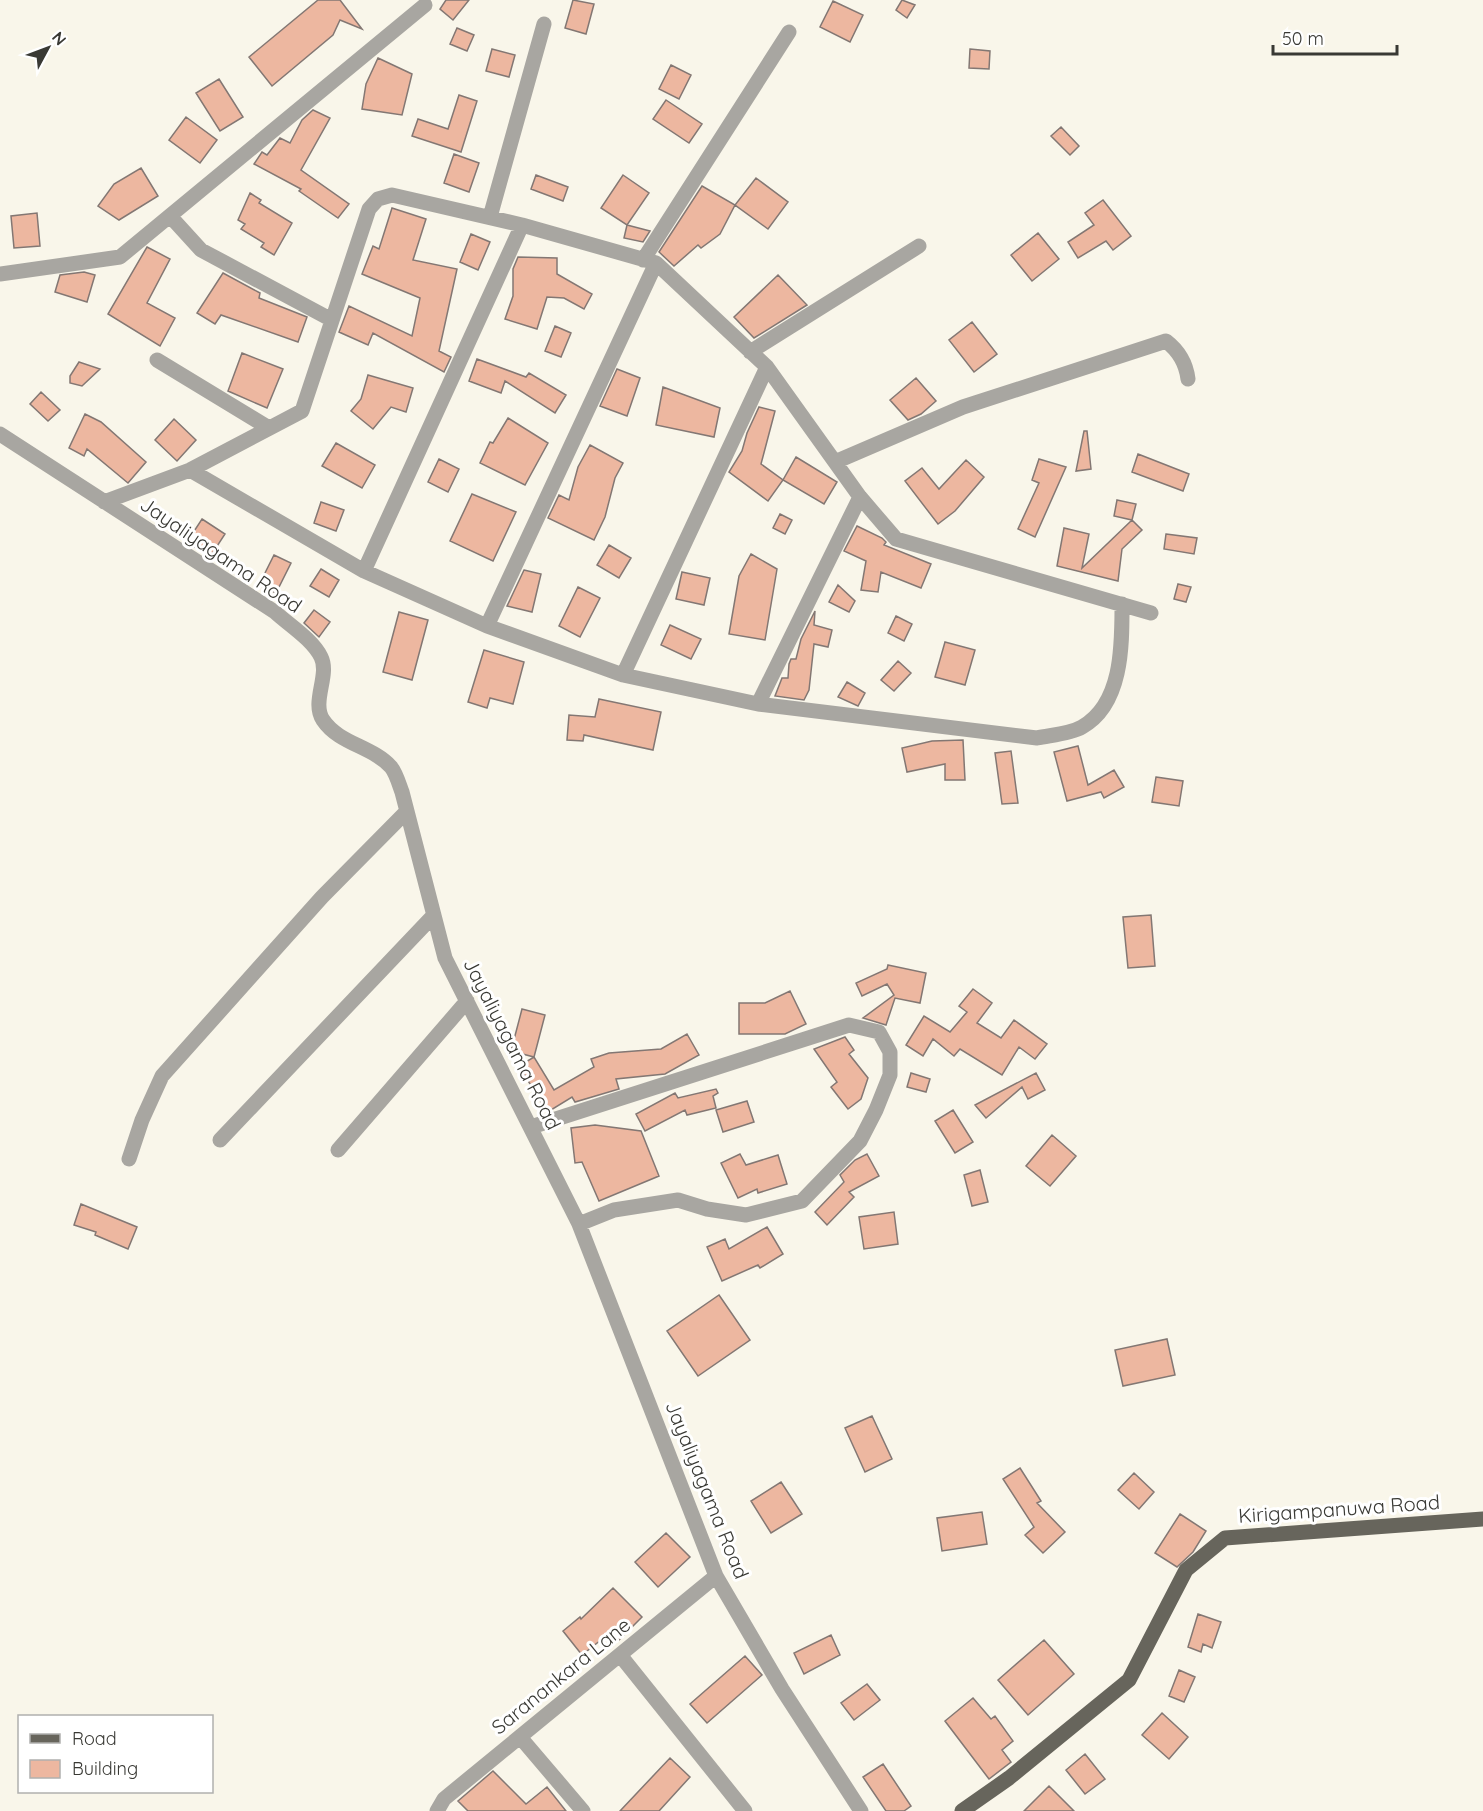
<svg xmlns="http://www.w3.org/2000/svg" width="1483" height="1811" viewBox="0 0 1483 1811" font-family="Quicksand,sans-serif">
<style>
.building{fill:#edb7a0;stroke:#837773;stroke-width:1.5}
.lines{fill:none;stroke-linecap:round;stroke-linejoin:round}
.minor{stroke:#a8a6a1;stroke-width:15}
.major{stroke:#67655c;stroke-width:15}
.labels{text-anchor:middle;stroke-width:6;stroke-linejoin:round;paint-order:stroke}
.street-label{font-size:20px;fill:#393934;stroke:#fff}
</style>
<rect width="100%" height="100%" fill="#f9f6ea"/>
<path class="building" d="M318 0H340L362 29 340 20 333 35 272 86 249 57Z
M446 0H469L453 20 440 9Z
M573 0 594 4 586 34 565 28Z
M902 0 915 5 907 18 896 10Z
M833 1 863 15 850 42 820 27Z
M457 28 474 35 467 51 450 44Z
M492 49 515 55 509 77 486 71Z
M970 49 990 51 989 69 969 68Z
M378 58 412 74 402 115 362 109 366 84Z
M671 65 691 75 679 99 659 89Z
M219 79 243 117 220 131 196 93Z
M459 95 477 101 461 152 412 136 418 119 448 129Z
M666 100 702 124 689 143 653 119Z
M313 110 330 118 301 170 349 204 338 218 299 191 301 189 254 164 262 152 267 155 280 138 290 143 302 120Z
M186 117 217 140 200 163 169 140Z
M1061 127 1079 146 1070 155 1051 136Z
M454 154 479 163 469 192 444 183Z
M141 168 158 196 119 220 98 206 114 184Z
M536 175 568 187 563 201 531 189Z
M623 175 649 193 627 225 601 208Z
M756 178 788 202 768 229 735 205Z
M702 186 735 205 720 234 701 248 698 245 674 266 659 252Z
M250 193 261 200 259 203 292 223 274 255 261 247 264 243 241 229 245 224 238 220Z
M1103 200 1131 236 1113 250 1106 241 1078 258 1068 242 1094 225 1085 213Z
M392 208 426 219 413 260 457 269 439 351 451 357 444 372 373 333 368 345 339 332 349 306 412 336 420 298 362 274 373 246 379 249Z
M37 213 40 246 14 248 11 216Z
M627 225 650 231 643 242 624 238Z
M1038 233 1059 259 1032 281 1011 255Z
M471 234 490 242 478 270 460 262Z
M147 247 170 259 147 303 175 318 160 346 108 314Z
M518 257 557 258V274L592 294 584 309 564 298 547 297 537 329 505 319 513 296V269Z
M84 272 95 275 87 302 55 292 60 275Z
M223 273 260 293 259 298 307 317 298 342 221 315 215 324 197 313Z
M778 275 807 305 754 338 734 317Z
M972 322 997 354 974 372 949 340Z
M555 326 571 333 561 357 545 351Z
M242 353 283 369 267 408 228 391Z
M477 359 526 377 529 373 566 395 555 413 505 381 501 393 469 381Z
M79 362 100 369 82 386 70 383V376Z
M617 369 640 378 627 416 600 406Z
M368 375 413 388 406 412 391 407 373 429 351 411 361 399Z
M916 378 936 401 921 414 908 420 890 400Z
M663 387 720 408 714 437 656 425Z
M41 392 60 410 48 421 30 404Z
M759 407 775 411 761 464 783 480 768 501 729 472 742 451 747 433Z
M85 414 101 422 146 462 128 483 87 449 84 456 69 448Z
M508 418 548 443 525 485 480 463 490 442 493 443Z
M174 419 196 440 177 461 155 440Z
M1084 431H1087L1091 469 1076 471Z
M336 443 375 465 362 488 322 466Z
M590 445 623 463 615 478 605 517 594 540 548 518 559 495 569 500 578 467Z
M1138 454 1189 474 1183 491 1132 472Z
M796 457 837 482 824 504 783 480Z
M439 459 459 469 448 492 428 482Z
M1039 459 1066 467 1035 537 1018 529 1039 483 1032 480Z
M966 460 984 477 955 511 938 524 905 481 922 468 939 489Z
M472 494 516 512 493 561 450 541Z
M1117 500 1136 504 1132 520 1114 516Z
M321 502 344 510 336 531 314 523Z
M780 514 792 520 785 534 773 528Z
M202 519 225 534 210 557 187 542Z
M1132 520 1142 530 1122 549 1118 581 1057 566 1064 528 1089 534 1082 568Z
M857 526 882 538 886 542 884 545 931 564 921 588 881 572 878 592 861 590 866 561 844 551Z
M1166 534 1197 538 1194 554 1164 549Z
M609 545 631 558 619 578 597 565Z
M751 554 777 569 765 640 729 634 739 576Z
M274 555 291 563 276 593 259 585Z
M321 569 339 580 329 597 310 586Z
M524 570 541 574 532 612 507 606Z
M682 572 710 578 704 605 676 599Z
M1178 584 1191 587 1186 602 1174 599Z
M838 585 855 601 849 612 829 602Z
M578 587 600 598 580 637 559 626Z
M314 610 330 622 319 637 304 623Z
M815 611 814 625 832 630 828 647 814 644 809 690 804 700 775 696 782 678H788L789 664 791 659H796L801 639Z
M399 612 428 620 412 680 383 672Z
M896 616 912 624 904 641 888 633Z
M670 625 701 639 691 659 661 645Z
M945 642 975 650 965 685 935 677Z
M484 650 524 662 513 704 490 698 487 708 468 702Z
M898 661 911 673 894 691 881 680Z
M847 682 865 693 858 706 838 697Z
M599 699 661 712 653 750 584 735 583 741 567 740 569 715 595 717Z
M963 740 965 780H945V764L907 772 902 748 932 741Z
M1078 746 1088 785 1114 770 1124 787 1104 798 1101 792 1067 801 1054 752Z
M1011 751 1018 803 1002 804 995 753Z
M1156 777 1183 781 1179 806 1152 802Z
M1151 915 1155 966 1128 968 1123 917Z
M888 965 926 973 920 1003 895 998 886 1025 863 1018 894 995 887 984 862 996 856 983 887 969Z
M973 989 992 1003 977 1023 1001 1038 1014 1020 1047 1044 1035 1059 1019 1047 1002 1075 960 1049 954 1056 933 1039 923 1056 906 1045 924 1016 950 1032 967 1012 959 1006Z
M790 991 806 1024 785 1034H739V1003H765Z
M522 1009 545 1015 534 1057 511 1051Z
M687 1034 699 1055 665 1074 616 1079 619 1089 575 1102 572 1097 551 1110H546L519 1066 534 1057 554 1090 594 1067 591 1059 609 1053 661 1049Z
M845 1037 854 1050 849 1054 868 1078 861 1099 848 1109 831 1087 837 1082 814 1049Z
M911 1073 930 1079 926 1092 907 1087Z
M1036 1073 1045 1090 1028 1099 1022 1087 986 1118 975 1105Z
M716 1089 718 1093 713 1096 716 1108 687 1115 685 1110 645 1131 636 1114 675 1093 678 1098Z
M747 1101 754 1122 723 1132 716 1110Z
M953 1110 973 1142 955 1153 935 1121Z
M595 1125 641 1131 659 1176 599 1201 582 1162 575 1163 571 1128Z
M1052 1135 1076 1156 1050 1186 1026 1166Z
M740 1154 746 1165 778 1155 787 1184 758 1193 757 1189 738 1198 721 1163Z
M867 1154 879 1176 849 1192 854 1197 827 1225 815 1212 844 1182 840 1175 855 1160Z
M980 1170 988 1202 972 1206 964 1175Z
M81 1204 137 1227 128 1249 95 1235 96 1232 74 1225Z
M894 1212 898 1244 864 1249 859 1217Z
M767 1227 783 1254 760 1268 758 1265 722 1281 707 1247 725 1239 729 1249Z
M719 1295 750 1340 698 1376 667 1331Z
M1167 1339 1175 1375 1123 1386 1115 1350Z
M872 1416 892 1459 865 1472 845 1428Z
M1020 1468 1041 1501 1037 1503 1065 1532 1043 1553 1025 1535 1034 1527 1003 1479Z
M1134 1473 1154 1492 1139 1509 1118 1490Z
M781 1482 802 1514 771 1533 751 1501Z
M982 1512 987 1544 942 1551 937 1518Z
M1180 1514 1206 1531 1193 1552 1177 1567 1155 1553Z
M666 1533 690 1557 658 1587 635 1562Z
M613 1588 642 1617 619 1640 611 1632 582 1655 563 1631 580 1617 581 1619Z
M1198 1614 1221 1622 1212 1648 1203 1644 1201 1652 1188 1647Z
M831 1635 840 1655 804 1674 794 1653Z
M1044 1640 1074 1674 1028 1715 998 1680Z
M745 1656 762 1675 707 1723 690 1704Z
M1179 1670 1195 1677 1184 1702 1169 1696Z
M867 1684 880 1700 854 1720 841 1703Z
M973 1698 991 1719 995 1716 1013 1741 1002 1750 1011 1762 989 1779 945 1721Z
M1162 1713 1188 1737 1169 1759 1142 1735Z
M1085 1754 1105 1779 1085 1794 1066 1770Z
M670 1758 690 1777 659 1811H620Z
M883 1764 911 1806 904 1811H886L863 1777Z
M493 1771 526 1804 547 1787 566 1811H468L458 1801Z
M1049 1786 1074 1811H1024Z"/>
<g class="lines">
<path class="minor" d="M170 216 201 250 332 320
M490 217 544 24
M643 260 789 32
M0 274 120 257 425 5
M750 352 919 246
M157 360 269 428
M0 434 275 612C289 625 312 639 321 657 330 675 311 702 323 720 339 744 372 746 391 767 396 773 399 784 402 792L445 958 579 1224 716 1576 782 1689 861 1811
M835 462 963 407 1166 341C1179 351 1186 363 1188 379
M190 470 364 571 487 626 623 675 758 704 1037 738C1051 735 1070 734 1082 727 1123 704 1122 644 1122 604
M104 502 190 470 302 411 369 209 378 199 392 195 522 225 656 263 767 367 860 497 896 539 1151 613
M364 571 522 225
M487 626 656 263
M623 675 767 367
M758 704 860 497
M531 1127 849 1025 879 1032 890 1052V1075L876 1110 860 1141 802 1201 746 1215 707 1209 678 1200 614 1210 579 1224
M220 1140 434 915
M338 1150 467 1001
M129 1159 142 1120 162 1076 322 897 407 811
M620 1655 745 1811
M520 1737 583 1811
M437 1811 444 1799 716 1576"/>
<path class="major" d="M962 1811 1009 1778 1129 1680 1186 1570 1225 1538 1483 1519"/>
</g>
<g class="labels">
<g class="street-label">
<text transform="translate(221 555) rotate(34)" y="7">Jayaliyagama Road</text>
<text transform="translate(512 1044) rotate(63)" y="7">Jayaliyagama Road</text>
<text transform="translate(707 1490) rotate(68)" y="7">Jayaliyagama Road</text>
<text transform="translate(1339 1509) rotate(-4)" y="7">Kirigampanuwa Road</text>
<text transform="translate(561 1676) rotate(-39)" y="7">Saranankara Lane</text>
</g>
</g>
<rect x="18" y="1715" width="195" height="78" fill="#ffffff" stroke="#b0b0ae" stroke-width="1.5"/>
<rect x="30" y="1734" width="30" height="9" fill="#67655c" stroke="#b0b0ae" stroke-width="1.5"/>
<text x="72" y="1745" font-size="18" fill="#393934">Road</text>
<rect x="30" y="1760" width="30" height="18" fill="#edb7a0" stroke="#b0b0ae" stroke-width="1.5"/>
<text x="72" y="1775" font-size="18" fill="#393934">Building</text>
<g transform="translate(48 48) rotate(49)" stroke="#ffffff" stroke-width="4.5" paint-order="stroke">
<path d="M0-4.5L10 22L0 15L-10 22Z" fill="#393934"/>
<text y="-9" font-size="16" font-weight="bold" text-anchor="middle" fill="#393934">N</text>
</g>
<path d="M1273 45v9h124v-9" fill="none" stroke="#393934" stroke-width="3"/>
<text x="1282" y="45" font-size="18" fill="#393934" stroke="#ffffff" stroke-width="4.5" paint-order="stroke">50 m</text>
</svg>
